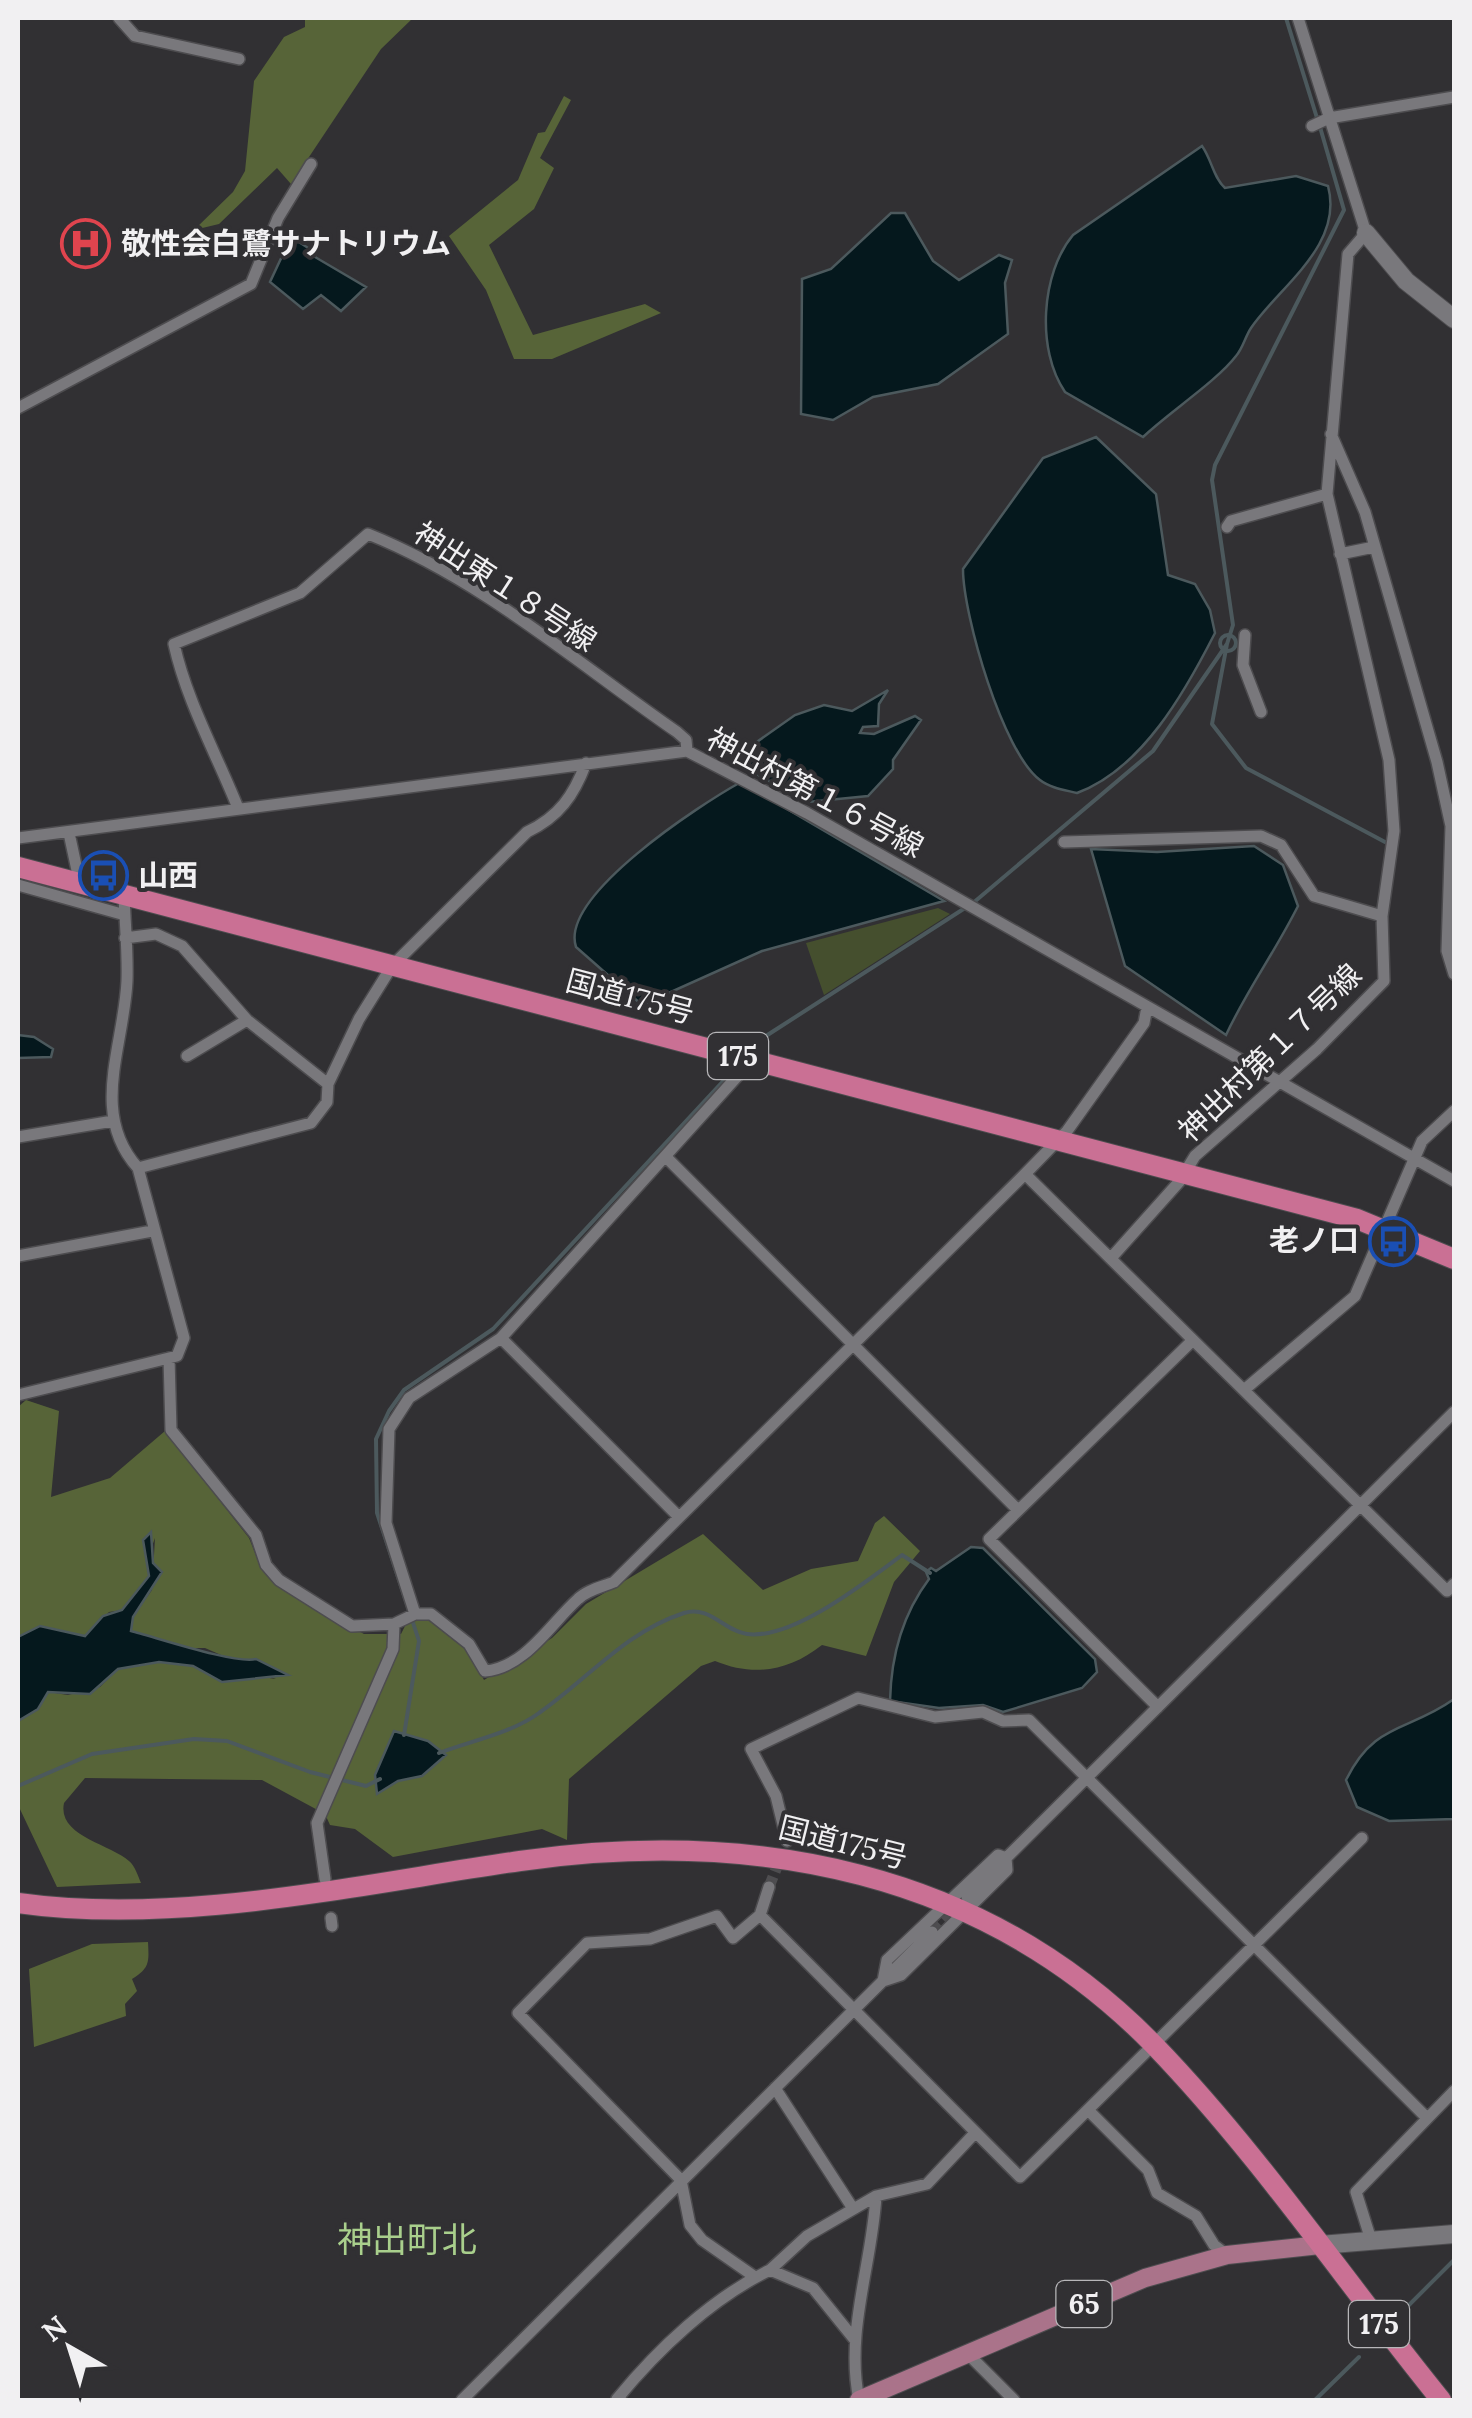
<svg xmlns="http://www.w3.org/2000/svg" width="1472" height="2418" viewBox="0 0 1472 2418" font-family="Lora,'Noto Sans JP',serif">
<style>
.green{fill:#454f2e}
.forest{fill:#576438}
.water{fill:#05181d;stroke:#4c595d;stroke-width:2.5}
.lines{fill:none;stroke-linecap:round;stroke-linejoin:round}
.stream{stroke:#4c595d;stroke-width:4}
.street-tunnel{stroke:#4e4d50;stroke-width:11;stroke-dasharray:11 5.5;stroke-linecap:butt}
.street-casing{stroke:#4d4c4f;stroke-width:14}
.secondary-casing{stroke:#4d4c4f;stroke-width:20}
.primary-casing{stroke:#4d4c4f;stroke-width:20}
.highway-casing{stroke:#4d4c4f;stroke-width:22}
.street{stroke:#79787c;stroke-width:11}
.secondary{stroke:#79787c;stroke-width:18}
.primary{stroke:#aa738a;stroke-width:18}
.highway{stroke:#ca7094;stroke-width:20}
.labels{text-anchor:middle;stroke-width:8;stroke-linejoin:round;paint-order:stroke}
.shield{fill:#313033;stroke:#b7b6b9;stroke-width:2.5}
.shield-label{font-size:28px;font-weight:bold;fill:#f1f0f2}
.poi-label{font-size:30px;font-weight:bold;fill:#f1f0f2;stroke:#313033;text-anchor:start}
.street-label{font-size:30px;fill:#f1f0f2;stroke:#313033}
.quarter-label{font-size:35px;fill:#a9cf8c;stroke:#313033}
</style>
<rect width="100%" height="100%" fill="#313033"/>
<path class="green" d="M938 908 950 914 824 995 806 943Z"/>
<path class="forest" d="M305 18H413L381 49 291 184 277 168 219 224 194 230 233 192 245 171 254 81 284 37 305 27Z
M564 96 571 100 540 158 554 168 534 209 489 245 533 335 645 304 661 313 552 359H514L486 290 449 236 518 180 538 133 545 132Z
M26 1400 59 1411 51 1497 110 1478 165 1431 249 1538 262 1570 311 1606 364 1634H401L407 1622 427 1619 470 1653 484 1680 552 1638 586 1604 703 1534 763 1590 811 1569 858 1561 875 1523 884 1516 920 1551 894 1582 866 1656 822 1645C789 1671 754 1677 715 1661L701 1666 569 1779 567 1840 542 1829 393 1857 355 1829 330 1825 325 1814 262 1780 85 1778 64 1803C57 1836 110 1844 129 1861 135 1866 138 1876 141 1883L57 1887 18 1805V1721L38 1709 41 1697 48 1692 68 1695 100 1687 118 1669 159 1662 193 1666 222 1682 256 1676 276 1679 205 1648H180L131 1631 133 1617 152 1590 155 1538 147 1560 149 1576 122 1610 109 1612 85 1636 40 1626 18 1637V1407Z
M148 1942C149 1962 150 1968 132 1979L137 1991 125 2004 126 2016 34 2047 29 1969 92 1944Z"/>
<path class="water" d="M1202 146C1212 160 1213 177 1225 188L1296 176 1328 186C1344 245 1280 286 1251 328 1245 337 1243 348 1236 356 1217 381 1168 413 1143 437L1065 392C1036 350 1041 273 1073 235Z
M891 213H905L933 261 959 280 999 255 1012 260 1005 283 1008 334 938 384 873 397 833 420 801 414 802 279 831 269Z
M291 237 316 253 315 257 366 287 341 311 321 295 303 309 270 282Z
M1096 437 1156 494 1168 575 1195 584 1210 610 1215 633C1185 692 1142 769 1077 793 1065 790 1050 788 1040 780 1003 753 963 615 963 569L1043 458Z
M888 690 879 704 878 726 863 727 860 733 874 734 915 716 921 720 893 760V769L868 796 808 802 740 765 744 751 795 715 824 705 852 711Z
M741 782 944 901 762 951 642 1005 576 947C559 896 701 804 741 782Z
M1254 846 1283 865 1298 906C1275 952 1247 990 1226 1035L1125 966 1091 849 1157 852Z
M18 1035 34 1037 53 1049 51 1057 18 1058Z
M151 1532 153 1563 162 1572 133 1617 131 1631C155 1637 238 1665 256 1659L288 1675 222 1682 193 1666 159 1662 118 1669 90 1694 48 1692 38 1709 18 1721V1637L40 1626 85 1636 103 1616 122 1610 149 1576 143 1540Z
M971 1547 983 1548 1095 1659 1097 1672 1082 1688 1003 1712 983 1705 939 1708 890 1701C891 1657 902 1615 929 1579L926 1572 931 1568 936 1571Z
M1454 1699V1819L1389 1821 1357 1807 1346 1780C1374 1722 1408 1732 1454 1699Z
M394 1731 428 1741 446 1755 422 1776 398 1781 377 1794 375 1775Z"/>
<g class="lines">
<path class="stream" d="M1286 18 1317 118
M1220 643a8 8 0 1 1 16 0a8 8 0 1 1-16 0Z
M1227 644 1212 724 1246 768 1385 842
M973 903 1153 751 1227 644 1233 625 1212 480 1215 465 1344 210 1320 127
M755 1043 965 908
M404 1735 419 1641 377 1513 376 1439 389 1411 404 1390 493 1329 739 1064
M439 1753C470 1741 512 1733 539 1713 588 1679 625 1632 684 1613 710 1605 724 1631 747 1634 793 1640 867 1581 902 1555L930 1573
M18 1786 92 1754 194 1739 227 1741 310 1772 366 1786 380 1779
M1398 2316 1454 2260
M1315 2400 1359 2357"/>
<path class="street-tunnel" d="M769 1887 782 1854
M932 1932 957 1907"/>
<defs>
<path id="street" d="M119 18 135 36 239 59
M1312 126 1329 118 1454 97
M18 408 251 284 278 218 311 164
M1331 434 1365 512 1437 762 1451 826 1447 951 1454 974
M1227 527 1231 521 1327 494
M1340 554 1374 547
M1245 635 1243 665 1261 712
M238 808C216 753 187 702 174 644L300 593 368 534C481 579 577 663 677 732L686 740 687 751
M69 833 80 884
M18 838 687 751 807 813 1454 1181
M1064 842 1261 836 1281 845 1314 896 1382 916
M18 885 125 915
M125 938 156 934 182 946 247 1020 328 1084
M187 1056 247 1020
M18 1137 113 1121
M666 1157 1018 1510
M138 1168 311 1123 327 1102 328 1084 359 1019 392 966 527 832C559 817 574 795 586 763
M1025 1174 1447 1591 1454 1584
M18 1256 152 1231
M1111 1258 1179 1182 1195 1156 1317 1049 1384 981 1382 916 1394 831 1389 760 1327 494 1348 254 1366 233 1298 18
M501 1338 678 1516
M169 1358 171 1430 256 1535 266 1565 279 1580 352 1626 394 1624 415 1614H431L469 1644 485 1671C525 1668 551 1623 578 1599 587 1590 602 1587 614 1582L1025 1174 1067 1131 1144 1023 1147 1007
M1244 1390 1355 1296 1422 1141 1454 1111
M18 1395 177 1356 184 1338 138 1168C89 1114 124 1046 127 981 128 953 125 924 124 895
M415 1614 386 1523 389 1429 409 1398 501 1338 752 1060
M1158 1707 989 1539 1193 1340
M787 1841 776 1796 751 1749 858 1698 935 1717 983 1712 1003 1721 1029 1720 1427 2118
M998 1855 1006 1858 1007 1870 901 1975 883 1981 887 1960Z
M325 1879 317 1823 393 1649 394 1624
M769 1887 760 1915 1020 2177 1362 1838
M967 1897 1454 1412
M331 1918 332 1926
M775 2088 852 2207
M1088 2110 1148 2170 1157 2193 1196 2216 1214 2245 1227 2255
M1371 2240 1356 2192 1454 2091
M770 2270 807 2236 876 2196
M755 2277 702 2240 690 2225 681 2180 518 2013 587 1943 650 1939 717 1916 733 1938 760 1915
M967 2353 1014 2400
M462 2400 932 1932
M621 2400 617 2399C658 2349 712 2298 770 2270L813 2288 855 2340
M859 2400C845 2331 872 2265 876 2196L927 2184 975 2133"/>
<path id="secondary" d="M1366 233 1406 281 1454 319
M1320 2245 1454 2234"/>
<path id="primary" d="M859 2400 1145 2278 1227 2255 1320 2245"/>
<path id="highway" d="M18 867 1357 1219 1454 1259
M18 1903C179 1926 360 1884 520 1861 754 1828 984 1870 1155 2046 1260 2155 1346 2283 1441 2400"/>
</defs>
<use href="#street" class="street-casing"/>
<use href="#secondary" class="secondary-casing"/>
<use href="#primary" class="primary-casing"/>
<use href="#highway" class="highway-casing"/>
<use href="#street" class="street"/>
<use href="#secondary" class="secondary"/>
<use href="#primary" class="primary"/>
<use href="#highway" class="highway"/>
</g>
<defs>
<symbol id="hospital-ring" viewBox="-11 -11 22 22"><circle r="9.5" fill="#313033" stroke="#e0444e" stroke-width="1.5"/><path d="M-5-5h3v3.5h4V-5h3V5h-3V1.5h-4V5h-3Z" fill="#e0444e"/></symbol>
<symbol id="bus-ring" viewBox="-11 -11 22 22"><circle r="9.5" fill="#313033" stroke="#1a4fb4" stroke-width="1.5"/><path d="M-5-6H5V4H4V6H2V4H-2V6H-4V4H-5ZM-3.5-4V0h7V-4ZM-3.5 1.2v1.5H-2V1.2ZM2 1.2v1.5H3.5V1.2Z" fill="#1a4fb4"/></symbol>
</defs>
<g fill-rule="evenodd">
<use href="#hospital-ring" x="58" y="216" width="55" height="55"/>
<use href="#bus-ring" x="76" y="848" width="55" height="55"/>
<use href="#bus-ring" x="1366" y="1214" width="55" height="55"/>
</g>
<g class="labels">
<g class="shield">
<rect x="708" y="1033" width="60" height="46" rx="8"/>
<rect x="1056.5" y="2281" width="55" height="46" rx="8"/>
<rect x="1349" y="2301" width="60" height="46" rx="8"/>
</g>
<g class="shield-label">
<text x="738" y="1066">175</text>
<text x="1084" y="2314">65</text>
<text x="1379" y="2334">175</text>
</g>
<g class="poi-label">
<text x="121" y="254">敬性会白鷺サナトリウム</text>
<text x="138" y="886">山西</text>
<text x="1359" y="1251" text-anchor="end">老ノ口</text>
</g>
<g class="street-label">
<text transform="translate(505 587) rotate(33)" y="10">神出東１８号線</text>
<text transform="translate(815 793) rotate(28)" y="10">神出村第１６号線</text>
<text transform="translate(630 997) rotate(15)" y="10">国道175号</text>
<text transform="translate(1270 1053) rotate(-44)" y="10">神出村第１７号線</text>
<text transform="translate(843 1843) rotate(14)" y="10">国道175号</text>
</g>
<g class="quarter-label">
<text x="407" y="2252">神出町北</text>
</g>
</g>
<rect width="1472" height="2418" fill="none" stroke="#f1f0f2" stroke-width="40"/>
<g transform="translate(70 2348) rotate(321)" stroke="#313033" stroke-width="8" paint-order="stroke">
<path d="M0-8L18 38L0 25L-18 38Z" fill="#f1f0f2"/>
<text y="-15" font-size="28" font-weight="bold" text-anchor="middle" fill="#f1f0f2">N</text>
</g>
</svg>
